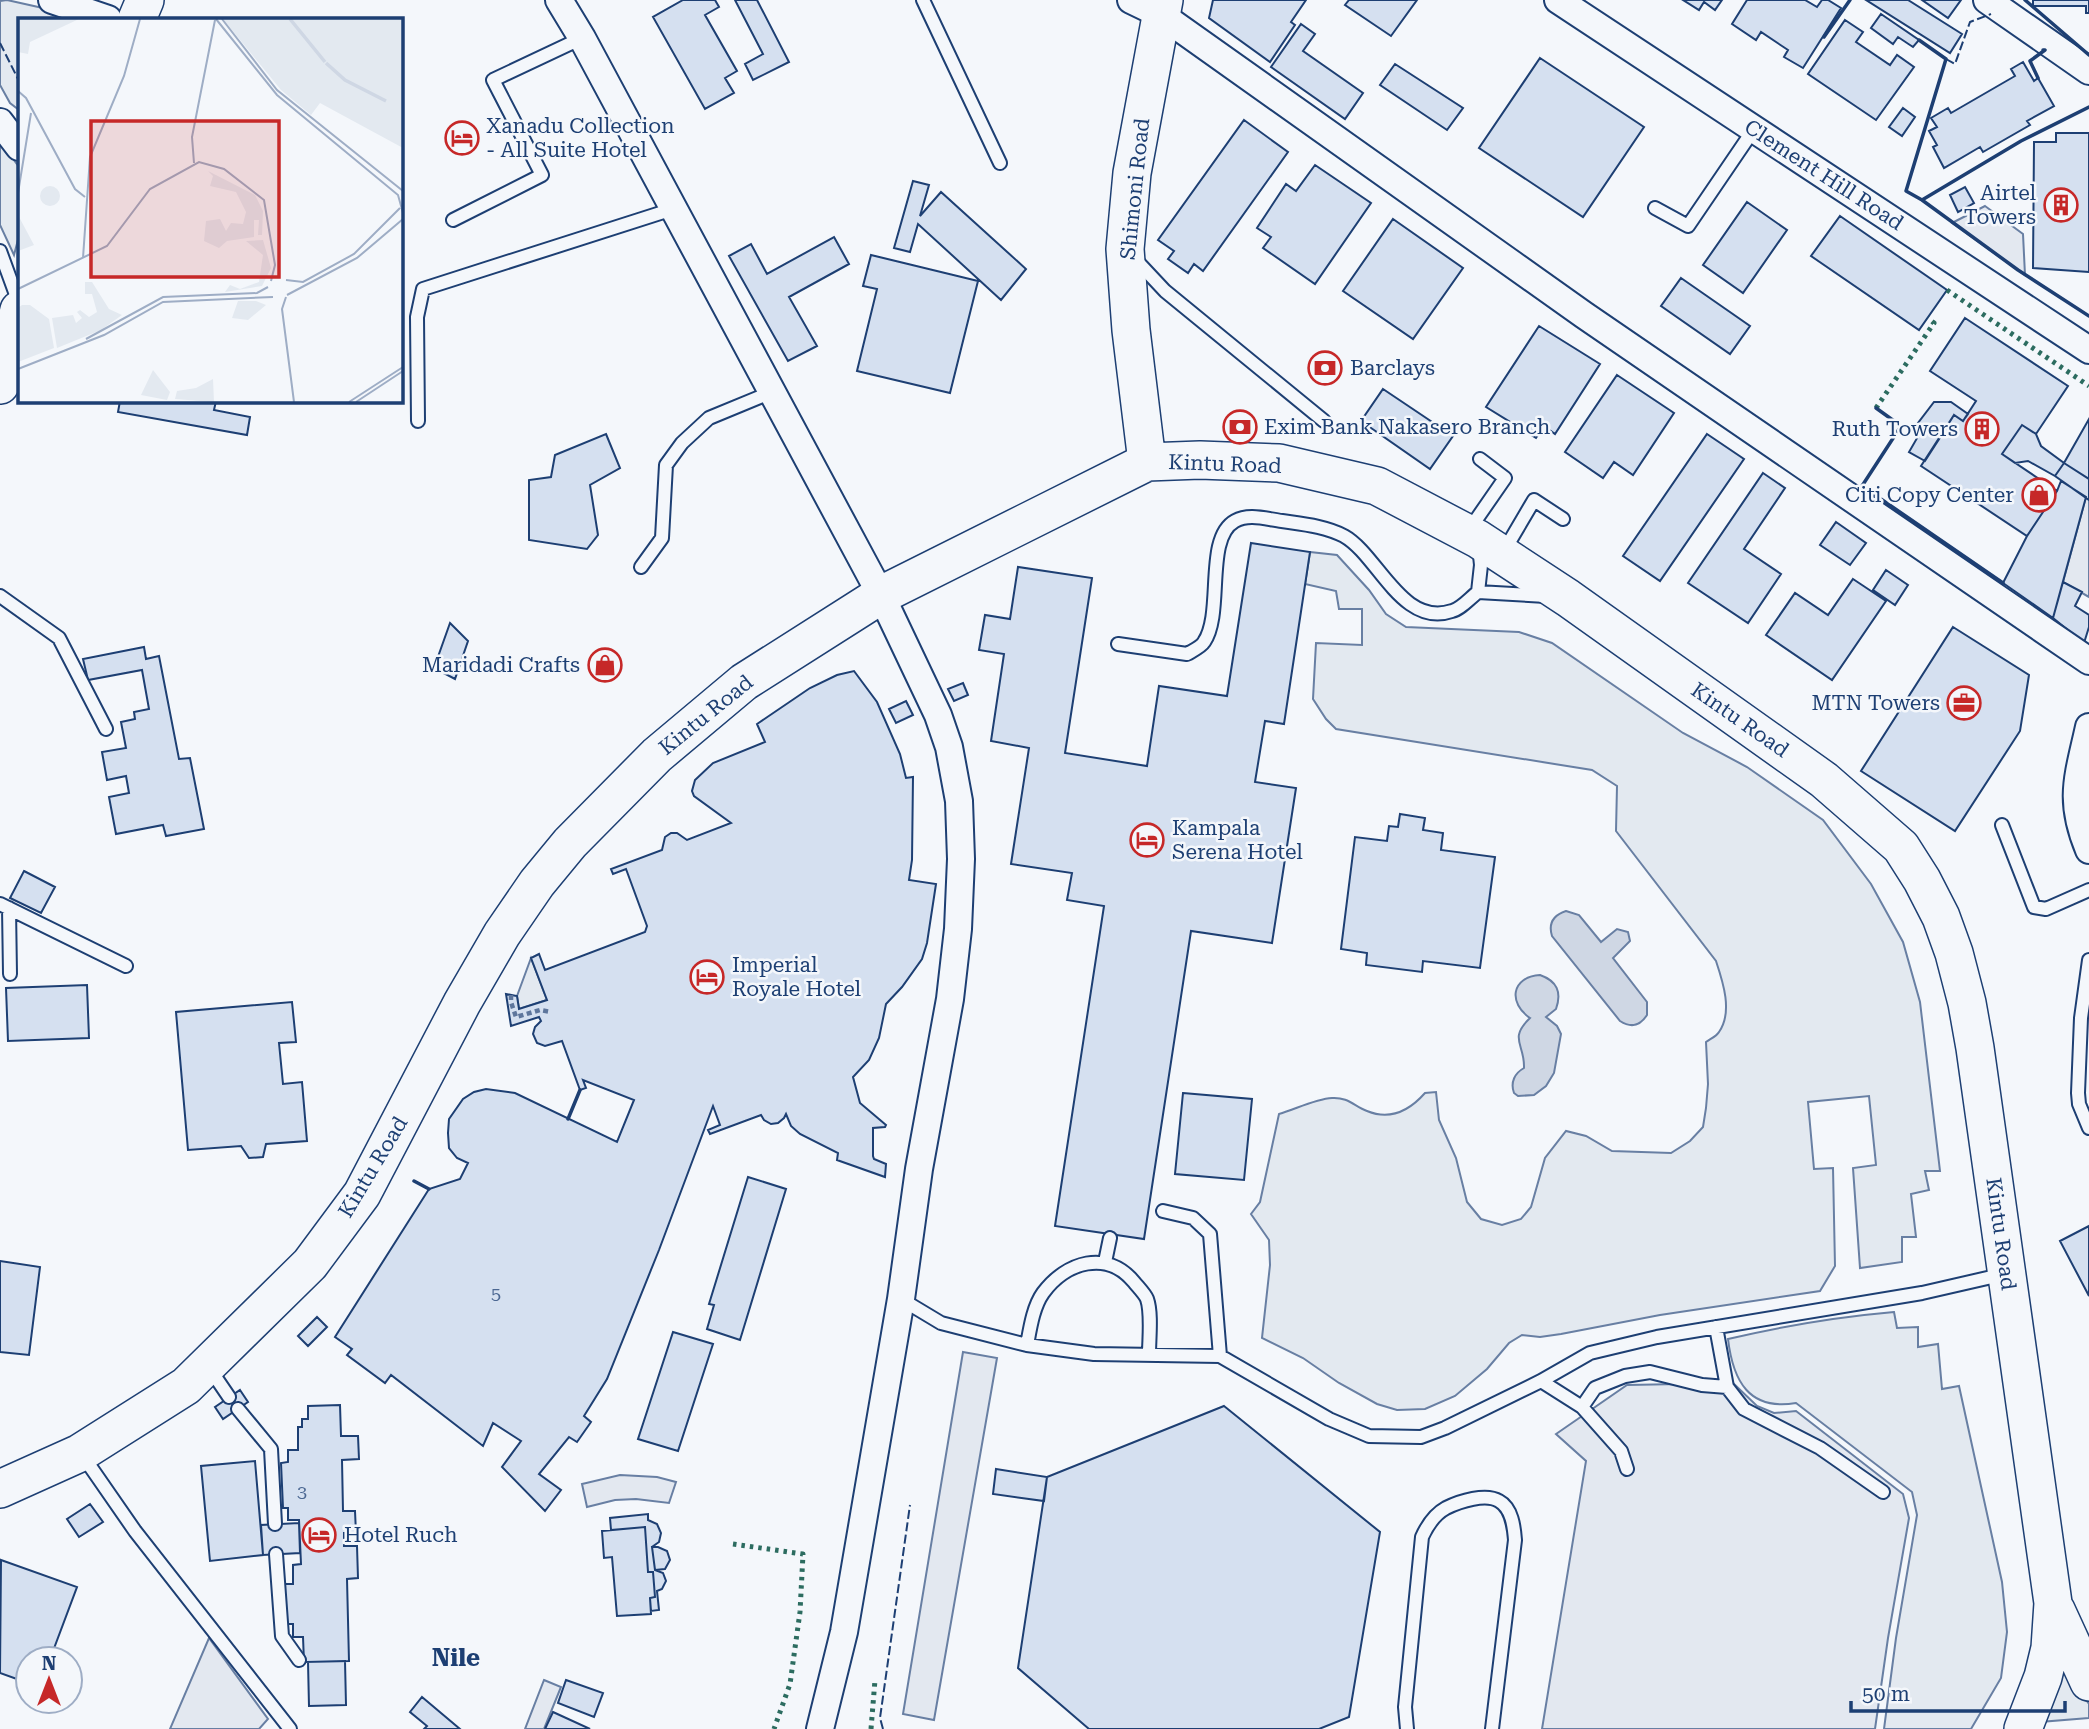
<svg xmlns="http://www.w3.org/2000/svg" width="2089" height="1729" viewBox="0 0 2089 1729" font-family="'Roboto Serif',serif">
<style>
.green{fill:#e3e9f0;stroke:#687fa3;stroke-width:2}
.parking{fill:#e3e8f0;stroke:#687fa3;stroke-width:2}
.water{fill:#cfd7e4;stroke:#687fa3;stroke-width:2}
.building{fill:#d5e0f0;stroke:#1d3f73;stroke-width:2}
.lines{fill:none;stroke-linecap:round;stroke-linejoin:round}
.lane-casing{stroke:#1d3f73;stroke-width:16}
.street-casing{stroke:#1d3f73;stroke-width:30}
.secondary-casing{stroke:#1d3f73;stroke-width:40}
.path{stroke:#5e769c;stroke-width:4.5;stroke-dasharray:5 3.5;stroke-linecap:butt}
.lane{stroke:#f4f7fb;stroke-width:12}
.street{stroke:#f4f7fb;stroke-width:26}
.secondary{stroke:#f4f7fb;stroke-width:37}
.hedge{stroke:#2c6c60;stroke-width:5;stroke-dasharray:3.5 5;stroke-linecap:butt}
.fence{stroke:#1d3f73;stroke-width:2;stroke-dasharray:9 3.5;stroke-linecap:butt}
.wall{stroke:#1d3f73;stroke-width:3.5}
.labels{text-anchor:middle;stroke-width:5;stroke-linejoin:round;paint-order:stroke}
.number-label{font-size:18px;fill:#4b6792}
.poi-label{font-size:21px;fill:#1d3f73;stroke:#f4f7fb;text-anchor:start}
.street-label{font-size:21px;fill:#1d3f73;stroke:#f4f7fb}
.quarter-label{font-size:24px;font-weight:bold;fill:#1d3f73;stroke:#f4f7fb}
.inset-river{fill:none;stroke:#cfd7e4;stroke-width:3.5}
.inset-road{fill:none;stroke:#9eadc5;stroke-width:2}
.view{fill:#c62828;fill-opacity:0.15;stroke:#c62828;stroke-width:3.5}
.inset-edge{fill:none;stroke:#1d3f73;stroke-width:3.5}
</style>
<rect width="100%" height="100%" fill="#f4f7fb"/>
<path class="green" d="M7 0 74 15 77 19H19V110L10 103 0 85V1Z
M0 141 19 167V236L14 255 0 225Z
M1310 552 1337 555 1369 590 1386 614 1406 627 1519 632 1552 643 1683 733 1747 767 1823 820 1871 884 1903 942 1920 1002 1940 1171H1925L1929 1190 1911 1194 1916 1237H1902V1262L1860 1268 1853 1168 1876 1165 1869 1096 1808 1102 1814 1169 1833 1168 1835 1266 1820 1291 1660 1315 1561 1334 1540 1337 1522 1335 1509 1343 1487 1369 1455 1396 1425 1409 1397 1410 1377 1404 1339 1383 1303 1358 1262 1338 1270 1265 1269 1240 1251 1214 1260 1202 1279 1114C1296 1109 1315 1099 1332 1098 1348 1097 1354 1106 1367 1111 1391 1121 1410 1110 1425 1093L1436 1092 1439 1120 1456 1158 1467 1202 1481 1219 1502 1225 1521 1219 1531 1207 1545 1158 1566 1131 1586 1136 1612 1151 1671 1153 1690 1141 1703 1127 1706 1108 1708 1084 1706 1042C1710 1039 1717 1036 1719 1032 1733 1012 1723 982 1716 961L1616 831 1617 786 1592 770 1336 729 1326 719 1313 699 1316 643 1362 645V609H1339L1336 591 1305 584Z
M531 958 547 1000 519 1009 517 996Z
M1894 1312 1897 1328 1918 1327V1347L1938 1344 1942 1389 1959 1386 2002 1582 2007 1632 2001 1678 1971 1729H1884L1896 1638 1917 1515 1912 1492 1796 1403C1749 1411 1733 1381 1728 1339 1783 1326 1837 1317 1894 1312Z
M2064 1669 2089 1704V1718L2039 1722 2055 1693Z"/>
<path class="parking" d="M1985 206 2023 234 2025 275 1952 223Z
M2086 497 2089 500V597L2063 582Z
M963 1352 997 1358 934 1720 903 1714Z
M1733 1383 1757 1406 1774 1413 1796 1411 1903 1494 1909 1518 1888 1638 1875 1729H1542L1586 1461 1556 1434 1627 1385Z
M620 1475 657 1477 676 1482 669 1503 636 1499 615 1500 587 1507 582 1484Z
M209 1638 268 1719 259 1729H170Z
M544 1680 561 1687 544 1729H525Z"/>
<path class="water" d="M1566 911 1579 915 1601 942 1617 929 1628 932 1630 941 1613 958 1647 1002V1015C1640 1026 1631 1028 1620 1021L1552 936C1548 923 1554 915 1566 911Z
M1540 975C1557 981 1562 992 1556 1009L1546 1017 1557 1026 1561 1034 1554 1073 1546 1086 1534 1095 1518 1096 1514 1093C1510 1082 1515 1073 1524 1068 1525 1044 1508 1039 1530 1018 1508 1003 1511 977 1540 975Z"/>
<path class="building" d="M683 0H715L719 7 705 15 737 71 725 78 734 93 705 109 653 17Z
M735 0H757L789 62 753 80 745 64 763 54Z
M1213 0H1306L1291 22 1295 25 1270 62 1209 18Z
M1349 0H1417L1391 36 1345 5Z
M1683 0H1722L1715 10 1704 2 1699 10Z
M1747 0H1805L1817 7 1822 0H1828L1841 8 1803 68 1784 57 1788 50 1761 32 1756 40 1732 24Z
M1866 0H1908L1962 34 1950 53Z
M1922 0H1961L1948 18Z
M2033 0H2089V13H2086V6H2033Z
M1881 14 1919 40 1913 47 1898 37 1893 44 1871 28Z
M1845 20 1863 32 1856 42 1890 65 1897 55 1914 67 1876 120 1808 74Z
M1301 24 1315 34 1303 51 1363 93 1345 119 1271 67Z
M1540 58 1644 127 1583 217 1479 148Z
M2023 62 2034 81 2038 78 2054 106 2027 121 2030 125 1983 152 1980 147 1944 168 1933 147 1937 145 1929 131 1937 127 1931 118 1948 108 1951 113 2015 76 2011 69Z
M1395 64 1463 108 1447 130 1380 85Z
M1903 108 1915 117 1902 136 1889 127Z
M1244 120 1288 152 1203 271 1194 264 1188 273 1168 259 1174 251 1158 240Z
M2056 133H2089V272L2033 268 2034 142H2056Z
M1315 165 1371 203 1315 284 1263 248 1271 237 1257 228 1286 184 1296 191Z
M913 181 929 185 920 216 941 192 1026 269 1001 300 918 224 910 252 894 248Z
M1965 187 1974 203 1958 212 1950 195Z
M1747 202 1787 230 1743 293 1703 265Z
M1840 216 1947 290 1919 330 1811 256Z
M1393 219 1463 268 1413 339 1343 291Z
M834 237 849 264 789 297 817 346 788 361 729 256 751 244 767 274Z
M871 255 978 281 950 393 857 371 877 289 863 286Z
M1681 278 1750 326 1730 354 1661 306Z
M1965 318 2068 386 2036 434 2022 425 2002 454 2057 491 2027 536 1921 466 1954 415 1963 421 1976 401 1930 371Z
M1539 326 1600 364 1555 434 1544 426 1536 438 1486 407Z
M1617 375 1674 413 1633 475 1614 462 1603 478 1565 452Z
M1383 389 1453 436 1430 469 1361 421Z
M120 401H216L214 410 250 417 247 435 118 412Z
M1934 402H1951L1968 414 1963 421 1954 415 1941 436 1918 423Z
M2089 419V479L2064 463Z
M2022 425 2036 434 2041 446 2064 463 2055 476 2028 461 2015 463 2002 454Z
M1924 426 1941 436 1925 461 1909 452Z
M606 434 620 468 590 485 598 535 587 549 529 540V480L551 477 555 455Z
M1707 434 1744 459 1660 581 1623 556Z
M2064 463 2089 479V500L2055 476Z
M1763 473 1785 488 1744 549 1781 574 1748 623 1688 583Z
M2061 481 2086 497 2053 618 2003 583 2027 536 2057 491Z
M1836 522 1866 543 1850 565 1820 545Z
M1251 543 1310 552 1284 724 1265 721 1255 782 1296 788 1272 943 1191 931 1144 1239 1055 1226 1104 906 1067 900 1072 873 1011 864 1029 748 991 741 1004 654 979 650 985 615 1010 619 1018 567 1092 578 1065 753 1147 766 1159 686 1227 696Z
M1886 570 1908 585 1895 605 1873 590Z
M1853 579 1886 601 1832 680 1766 635 1795 593 1828 615Z
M2063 582 2082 592 2075 606 2089 615V627L2084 643 2053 618Z
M450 623 468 641 455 679 434 668Z
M1953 627 2029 675 2020 731 1955 831 1861 771Z
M144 647 146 659 159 656 179 759 190 758 204 829 166 836 163 825 116 834 109 797 129 793 126 776 107 780 102 752 126 748 121 722 135 719 134 712 149 709 142 670 88 680 83 659Z
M854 671 877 702 900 754 906 778 913 777 912 860 909 880 936 884 927 943 922 959 902 987 886 1004 879 1038 869 1060 853 1077 860 1103 886 1125 885 1127 873 1128V1156L874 1159 886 1164 885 1177 837 1160 838 1153 800 1134 791 1126 786 1114 784 1118 778 1123 771 1124 764 1120 761 1115 710 1134 708 1130 720 1125 713 1106 659 1250 607 1379 584 1416 591 1422 577 1442 569 1437 539 1474 561 1490 545 1511 502 1467 521 1441 493 1423 483 1446 391 1375 385 1383 347 1355 352 1349 335 1337 429 1189 460 1179 468 1163 457 1158 449 1148 448 1133 449 1119 463 1099 474 1092 486 1089 515 1093 617 1142 634 1100 583 1080 586 1088 580 1090 562 1041 545 1046 537 1043 533 1034 535 1027 541 1021 539 1017 511 1026 506 994 517 996 519 1009 547 1000 531 958 539 954 545 970 645 932 647 926 626 869 613 874 611 869 662 850 665 837 671 833H677L687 840 731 823 694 796 692 791 695 780 713 763 765 742 757 724 810 688 837 675Z
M963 683 968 695 954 701 948 689Z
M906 701 913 715 896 723 889 709Z
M1400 814 1425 818 1423 830 1443 833 1441 850 1495 857 1480 968 1423 961 1422 972 1366 965 1367 953 1341 949 1355 837 1387 841 1389 826 1398 827Z
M24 871 55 887 41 913 10 898Z
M87 985 89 1038 8 1041 6 988Z
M292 1002 296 1042 279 1043 283 1084 302 1082 307 1141 266 1144 263 1157 249 1158 241 1146 188 1150 176 1012Z
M1183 1093 1252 1099 1244 1180 1175 1174Z
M748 1177 786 1189 740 1340 707 1329 714 1305 709 1304Z
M2089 1226V1296L2060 1241Z
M0 1261 40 1267 29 1355 0 1352Z
M317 1317 327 1327 308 1346 298 1336Z
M673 1332 713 1344 678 1451 638 1439Z
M240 1390 248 1402 223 1419 215 1407Z
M340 1405 341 1436H358L359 1459 342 1460 343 1511H355L356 1533H344V1546H357L358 1578 347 1579 349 1661 304 1662 303 1637H293V1624H285L284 1584H293V1565L301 1564 299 1520H288V1508H283L281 1463 288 1462V1450H298V1427H302V1419H308V1406Z
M1224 1406 1380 1532 1349 1717 1319 1729H1089L1018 1668 1047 1477Z
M255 1461 263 1555 210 1561 201 1466Z
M996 1469 1047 1477 1044 1501 993 1494Z
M90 1504 103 1522 79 1537 67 1519Z
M648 1514V1520L657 1524 661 1533 659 1542 652 1547 655 1570 663 1573 666 1581 662 1589 657 1591 659 1610 651 1611 650 1598 655 1597 653 1572H648L645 1527 611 1530 610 1518Z
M299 1523 300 1553 263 1555 261 1525Z
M645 1527 648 1572H653L655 1597 650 1598 651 1614 617 1616 612 1557 604 1558 602 1531Z
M652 1547H658L667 1551 670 1560 665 1569 655 1570Z
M1 1560 77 1587 50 1659H28V1683L0 1673Z
M345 1661 346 1705 309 1706 308 1662Z
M566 1680 603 1693 594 1717 558 1703Z
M422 1697 460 1729H424L427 1726 410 1712Z
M553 1712 590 1729H545Z"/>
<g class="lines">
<defs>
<path id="lane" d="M923 0 1000 163
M1655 208 1688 226 1754 129
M453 220 542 175 493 80 582 38
M0 251 19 303
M1135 259 1165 291 1324 421
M418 421 417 317 423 289 673 209
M1469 530 1505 478 1480 459
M1479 546 1481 565 1478 592 1546 596
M1504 551 1534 500 1563 519
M641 567 662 538 666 465 682 443 709 418 772 392
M0 596 59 638 106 729
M1118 644 1187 654C1192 651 1201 647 1204 642 1224 613 1204 538 1235 521 1249 513 1266 519 1282 521 1302 524 1325 526 1344 536 1378 555 1402 628 1452 611 1461 609 1470 598 1478 592
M2002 825 2034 907 2046 909 2089 890
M0 904 126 966
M9 908 10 974
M2089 960 2081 1018 2078 1093 2079 1104 2089 1128
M1105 1262 1110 1238
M901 1299 941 1323 1027 1345 1094 1354 1220 1356 1210 1234 1193 1218 1163 1211
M1716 1327 1727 1387 1744 1409 1820 1448 1883 1492
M1027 1345C1030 1329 1033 1307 1043 1293 1066 1262 1107 1249 1134 1282 1138 1287 1145 1294 1147 1299 1152 1313 1149 1339 1149 1354
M1220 1356 1329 1419 1369 1436 1421 1437 1445 1428 1541 1381 1590 1353 1657 1337 1922 1293 2005 1274
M210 1369 229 1397
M1541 1381 1582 1407 1621 1451 1627 1469
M1582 1407 1595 1388 1625 1376 1650 1372 1702 1385 1727 1387
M238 1409 271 1449 275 1524
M83 1456 135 1531 290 1729
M276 1554 282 1636 299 1660
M1407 1729 1405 1707 1422 1537C1427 1526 1435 1514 1446 1508 1460 1501 1486 1493 1499 1501 1512 1508 1514 1527 1515 1540L1492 1729"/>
<path id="street" d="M52 0 108 19
M559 0 582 38 881 595 938 715 949 747 959 801 961 859 958 929 950 999 919 1169 901 1299 844 1632 820 1729
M1131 0 1160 14 1584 315 2089 661
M1558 0 2089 350
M1987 0 2089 71
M0 122 19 147
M2089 727C2078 777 2068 800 2089 850"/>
<path id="secondary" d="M137 19 145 0
M0 385 19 310
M1147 462 1131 330 1125 249 1132 173 1164 0
M0 1489 80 1453 186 1386 310 1264 362 1194 462 1003 502 934 537 883 570 843 657 755 744 682 881 595 1147 462 1200 460 1279 463 1377 486 1478 539 1568 598 1824 780 1901 847 1922 880 1941 917 1954 953 1967 1003 1975 1048 2053 1603 2050 1648 2043 1677 2023 1729
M2056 1610 2089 1682"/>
</defs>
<use href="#lane" class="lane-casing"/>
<use href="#street" class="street-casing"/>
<use href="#secondary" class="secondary-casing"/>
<path class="path" d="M511 995V1002L516 1017 540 1010 551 1012"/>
<use href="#lane" class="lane"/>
<use href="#street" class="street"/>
<use href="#secondary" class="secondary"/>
<path class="hedge" d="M1947 290 2089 386
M1876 408 1934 323 1928 318
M733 1544 803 1554 800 1612 790 1684 774 1729
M871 1729 875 1680"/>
<path class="fence" d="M0 43 19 81
M1946 59 1955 64 1970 22 1991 14
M883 1729 880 1718 910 1505"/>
<path class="wall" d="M2025 0 2089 55
M1824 37 1850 0
M1919 40 1946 59 1906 191 1922 200
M2038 78 2030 61 2045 50H2043
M2089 107 2021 141 1922 200 2018 270 2089 316
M1876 408 1901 426 1862 486 2003 583
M568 1119 580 1090
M414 1181 429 1189"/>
</g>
<defs>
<symbol id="hotel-ring" viewBox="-11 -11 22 22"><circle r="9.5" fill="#f4f7fb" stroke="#c62828" stroke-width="1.5"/><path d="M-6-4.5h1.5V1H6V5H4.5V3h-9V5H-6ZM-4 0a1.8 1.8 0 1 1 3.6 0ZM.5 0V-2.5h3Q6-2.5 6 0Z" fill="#c62828"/></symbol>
<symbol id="building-ring" viewBox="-11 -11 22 22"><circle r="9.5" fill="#f4f7fb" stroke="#c62828" stroke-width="1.5"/><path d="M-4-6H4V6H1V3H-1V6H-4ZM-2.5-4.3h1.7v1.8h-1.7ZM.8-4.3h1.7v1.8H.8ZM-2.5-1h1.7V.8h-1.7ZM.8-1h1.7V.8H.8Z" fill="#c62828"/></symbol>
<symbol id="bank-ring" viewBox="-11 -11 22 22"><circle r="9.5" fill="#f4f7fb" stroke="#c62828" stroke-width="1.5"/><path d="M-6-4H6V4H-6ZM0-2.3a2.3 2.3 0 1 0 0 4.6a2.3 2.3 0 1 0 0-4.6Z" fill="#c62828"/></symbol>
<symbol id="shop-ring" viewBox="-11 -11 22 22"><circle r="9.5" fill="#f4f7fb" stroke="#c62828" stroke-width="1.5"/><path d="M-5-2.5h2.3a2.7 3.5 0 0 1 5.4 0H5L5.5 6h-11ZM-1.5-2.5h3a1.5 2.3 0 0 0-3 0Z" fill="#c62828"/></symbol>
<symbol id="office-ring" viewBox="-11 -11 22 22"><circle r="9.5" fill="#f4f7fb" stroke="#c62828" stroke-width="1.5"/><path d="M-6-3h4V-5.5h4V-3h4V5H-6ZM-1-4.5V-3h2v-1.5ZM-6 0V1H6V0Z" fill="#c62828"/></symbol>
</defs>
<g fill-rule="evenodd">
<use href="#hotel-ring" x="443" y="119" width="38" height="38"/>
<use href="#building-ring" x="2042" y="186" width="38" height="38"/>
<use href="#bank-ring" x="1306" y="349" width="38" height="38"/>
<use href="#bank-ring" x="1221" y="408" width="38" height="38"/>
<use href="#building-ring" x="1963" y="410" width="38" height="38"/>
<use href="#shop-ring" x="2020" y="476" width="38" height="38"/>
<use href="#shop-ring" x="586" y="646" width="38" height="38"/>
<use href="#office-ring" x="1945" y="684" width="38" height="38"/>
<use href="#hotel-ring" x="1128" y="821" width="38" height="38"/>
<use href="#hotel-ring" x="688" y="958" width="38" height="38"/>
<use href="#hotel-ring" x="300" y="1516" width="38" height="38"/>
</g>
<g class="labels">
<g class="number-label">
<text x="496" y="1300">5</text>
<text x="302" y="1498">3</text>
</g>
<g class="poi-label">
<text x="486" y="133">Xanadu Collection<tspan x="486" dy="24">- All Suite Hotel</tspan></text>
<text x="2036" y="200" text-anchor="end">Airtel<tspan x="2036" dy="24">Towers</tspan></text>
<text x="1350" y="375">Barclays</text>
<text x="1264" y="434">Exim Bank Nakasero Branch</text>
<text x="1958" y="436" text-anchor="end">Ruth Towers</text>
<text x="2014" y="502" text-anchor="end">Citi Copy Center</text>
<text x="580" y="672" text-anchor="end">Maridadi Crafts</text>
<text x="1940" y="710" text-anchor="end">MTN Towers</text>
<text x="1172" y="835">Kampala<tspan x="1172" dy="24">Serena Hotel</tspan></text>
<text x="732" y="972">Imperial<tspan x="732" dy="24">Royale Hotel</tspan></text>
<text x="344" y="1542">Hotel Ruch</text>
</g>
<g class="street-label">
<text transform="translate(1824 175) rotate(33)" y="7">Clement Hill Road</text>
<text transform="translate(1135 189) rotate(-84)" y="7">Shimoni Road</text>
<text transform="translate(1225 464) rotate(2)" y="7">Kintu Road</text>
<text transform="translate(706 715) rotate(-39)" y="7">Kintu Road</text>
<text transform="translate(1740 720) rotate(35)" y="7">Kintu Road</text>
<text transform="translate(373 1167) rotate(-59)" y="7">Kintu Road</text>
<text transform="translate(2001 1234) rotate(82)" y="7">Kintu Road</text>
</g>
<g class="quarter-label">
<text x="456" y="1666">Nile</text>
</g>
</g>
<g transform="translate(18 18)">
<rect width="385" height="385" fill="#f4f7fb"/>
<path d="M0 1H61L12 24 10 36 0 34ZM205 1H385V130L302 85 293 97 263 72ZM190 153 237 177 245 193 244 217H240L241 202H236V219L209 223 201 230 186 223 188 203 202 201 208 213 213 205 225 206 228 194 218 174 192 168 195 158ZM22 178a10 10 0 1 1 20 0a10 10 0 1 1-20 0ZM0 197 16 227 0 233ZM245 222 253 250 244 268 207 274 212 267 222 271 241 264 245 237 228 223ZM67 264H74L91 291 104 297 83 312 39 330 34 300 55 297 58 305 64 300 59 294 62 292 71 299 79 294 74 276H67ZM220 283H238L248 287 230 302 214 300ZM4 287H12L31 301 36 330 0 344V290ZM135 352 152 374 149 382 123 377ZM195 361 196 384 157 381 159 373 178 370Z" fill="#e3e9f0"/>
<path class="inset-river" d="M272 1 307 44M308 45 327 62 368 83"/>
<path class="inset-road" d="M198 1 259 77 380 177 385 195M204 1 259 72 385 173M0 73 8 80 57 171 67 179M176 145 174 119 197 2M0 175 13 95M65 240 72 139 106 58 122 1M268 262 285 264 336 236 382 190M0 271 89 228 132 171 181 144 206 151 246 182 257 247 253 263M269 277 339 240 385 201M268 279 264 291 276 384M68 321 145 279 239 275 250 269M0 351 86 317 145 284 255 279M331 384 385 349M338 384 385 353"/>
<path class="view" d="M73 103H261V259H73Z"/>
<rect width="385" height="385" class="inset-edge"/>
</g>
<g transform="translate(49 1680)"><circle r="33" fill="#f4f7fb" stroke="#9eadc5" stroke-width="2"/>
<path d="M0-5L12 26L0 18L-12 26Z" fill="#c62828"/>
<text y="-10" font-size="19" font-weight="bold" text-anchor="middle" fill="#1d3f73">N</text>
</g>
<path d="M1851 1701v10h214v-10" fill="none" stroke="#1d3f73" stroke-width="3.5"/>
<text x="1862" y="1701" font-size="21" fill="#1d3f73" stroke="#f4f7fb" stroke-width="5" paint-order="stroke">50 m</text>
</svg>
